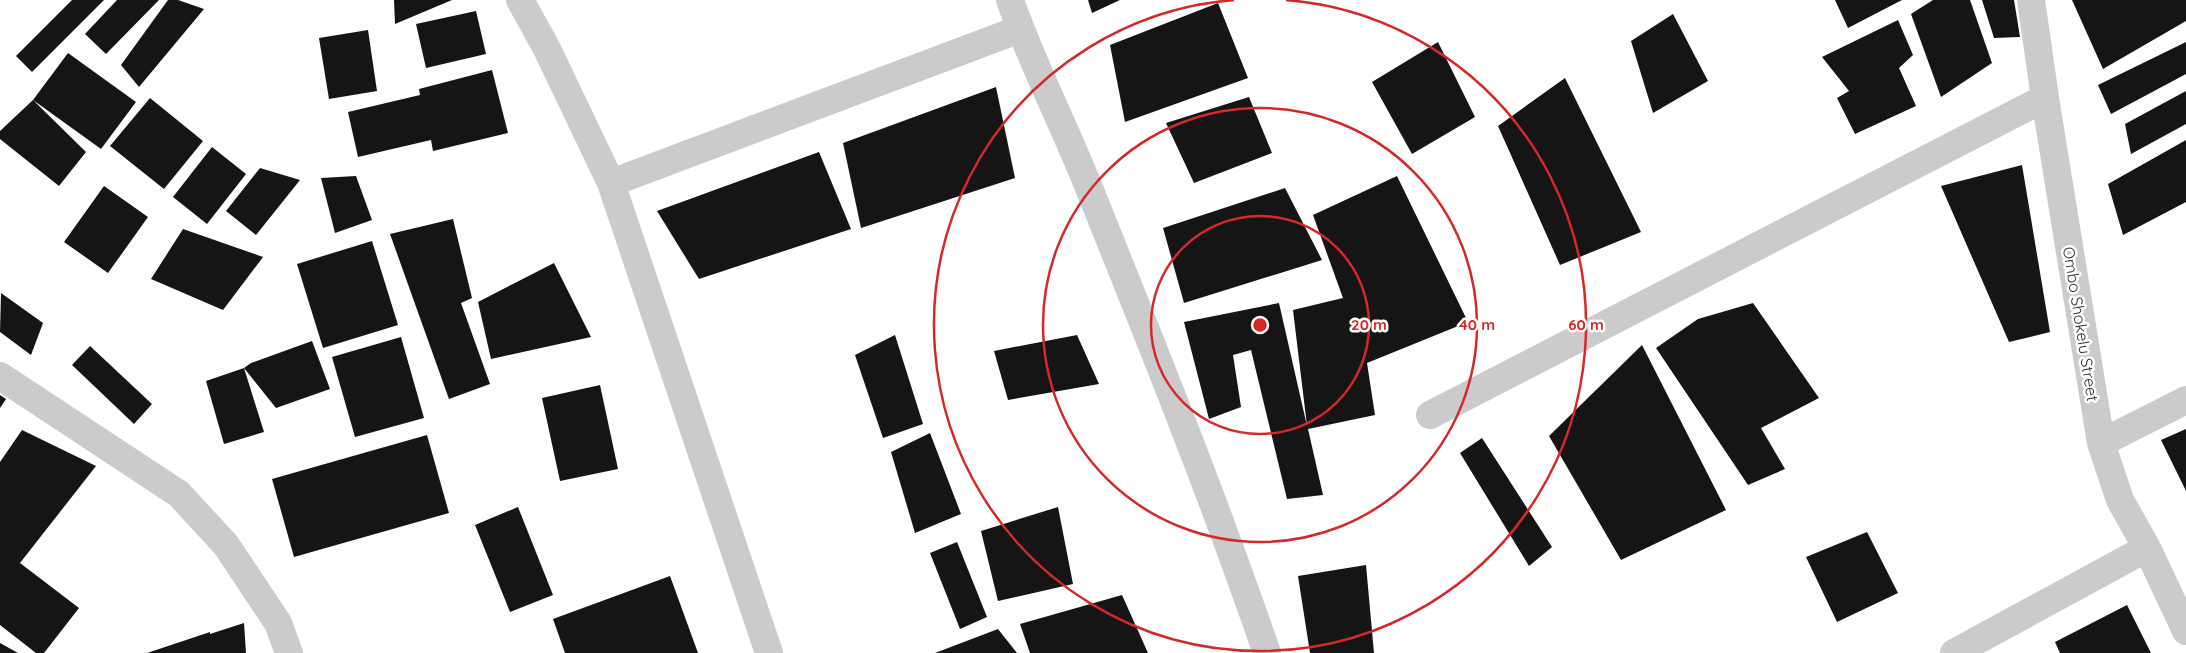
<svg xmlns="http://www.w3.org/2000/svg" width="2186" height="653" viewBox="0 0 2186 653" font-family="Quicksand,sans-serif">
<style>
.building{fill:#151515}
.lines{fill:none;stroke-linecap:round;stroke-linejoin:round}
.minor{stroke:#cbcbcb;stroke-width:28}
.ring{fill:none;stroke:#d62828;stroke-width:2.5}
.labels{text-anchor:middle;stroke-width:5;stroke-linejoin:round;paint-order:stroke}
.street-label{font-size:16px;fill:#2e2e2e;stroke:#fff}
.centre{fill:#d62828;stroke:#fff;stroke-width:2.5}
.ring-label{font-size:15px;text-anchor:middle;font-weight:bold;fill:#d62828;stroke:#fff;stroke-width:5;stroke-linejoin:round;paint-order:stroke}
</style>
<rect width="100%" height="100%" fill="#fff"/>
<path class="building" d="M72 0H104L32 72 16 56Z
M117 0H159L106 54 85 34Z
M168 0H178L204 9 139 87 121 65Z
M394 0H452L395 24Z
M1088 0H1120L1092 13Z
M1835 0H1902L1848 28Z
M1933 0H1970L1992 63 1941 97 1911 14Z
M1982 0H2014L2020 37 1994 38Z
M2072 0H2186V21L2103 69Z
M1218 3 1248 78 1125 122 1110 45Z
M476 11 486 54 426 68 416 24Z
M1673 14 1708 81 1653 113 1631 41Z
M1898 20 1913 55 1899 68 1916 106 1855 134 1837 98 1849 91 1822 57Z
M368 30 377 91 329 99 319 38Z
M1438 42 1475 117 1412 154 1372 82Z
M2186 42V74L2111 114 2098 85Z
M68 53 136 102 101 149 33 100Z
M492 70 508 133 433 151 431 140 358 157 348 112 420 95 419 89Z
M1565 78 1641 232 1560 265 1498 126Z
M996 87 1015 178 861 228 843 143Z
M2186 91V124L2131 154 2125 124Z
M1249 97 1272 153 1194 183 1166 123Z
M150 98 203 141 164 189 110 146Z
M33 100 86 152 59 186 0 139V131Z
M2186 140V202L2123 235 2108 184Z
M212 147 246 174 207 224 173 197Z
M819 152 851 229 699 279 657 211Z
M2022 165 2050 332 2009 342 1941 186Z
M260 168 300 180 256 235 226 211Z
M356 176 372 220 335 233 321 178Z
M1397 176 1468 322 1367 363 1375 415 1308 429 1323 495 1287 499 1251 350 1233 355 1241 407 1209 419 1184 322 1279 303 1307 426 1293 310 1343 298 1313 215Z
M104 186 148 217 108 273 64 242Z
M1285 188 1322 260 1184 303 1163 228Z
M453 219 472 298 461 303 490 384 449 399 390 234Z
M183 229 263 257 223 310 151 279Z
M372 241 398 325 323 348 297 264Z
M554 263 591 337 491 359 478 302Z
M1 293 43 323 31 355 0 332Z
M1753 303 1819 398 1761 428 1785 469 1748 485 1656 348 1698 319Z
M895 335 923 424 883 438 855 355Z
M1077 335 1099 384 1008 400 994 351Z
M401 337 424 418 355 437 332 357Z
M312 341 330 389 276 408 244 368 264 432 224 444 206 381 244 368 251 363Z
M1642 345 1726 510 1621 560 1549 436Z
M90 346 152 404 134 424 72 365Z
M600 385 618 469 560 481 542 398Z
M0 395 6 399 0 408Z
M2186 429V491L2161 440Z
M22 430 96 466 20 563 79 608 44 653H36L0 625V462Z
M930 433 961 514 915 533 891 452Z
M427 435 449 513 294 557 272 479Z
M1482 438 1552 547 1529 566 1460 453Z
M518 507 553 595 510 612 475 525Z
M1058 507 1073 584 998 601 981 531Z
M1867 532 1898 593 1837 622 1806 557Z
M957 542 987 617 960 629 930 553Z
M1366 565 1374 653H1310L1298 576Z
M670 576 698 653H565L553 619Z
M1122 595 1148 653H1030L1020 624Z
M2127 605 2151 653H2060L2055 642Z
M244 623 246 653H147L210 632V634Z
M998 629 1017 653H935Z
M0 643 18 653H0Z"/>
<g class="lines">
<path class="minor" d="M520 0 547 49 611 183 769 653
M1010 0C1032 64 1064 125 1089 188 1151 342 1213 496 1267 653
M2031 0 2045 98 2101 443 2120 500 2147 548 2186 631
M611 183 1020 29
M0 376 179 494 226 545 278 623 289 653
M1430 415 2045 98
M2101 443 2186 400
M1954 653 2147 548"/>
</g>
<g class="ring">
<circle cx="1260" cy="325" r="109"/>
<circle cx="1260" cy="325" r="217"/>
<path d="M1286 0A326 326 0 1 1 1234 0"/>
</g>
<g class="labels">
<g class="street-label">
<text transform="translate(2081 324) rotate(81)" y="6">Ombo Shokelu Street</text>
</g>
</g>
<circle cx="1260" cy="325" r="8" class="centre"/>
<g class="ring-label">
<text x="1369" y="330">20 m</text>
<text x="1477" y="330">40 m</text>
<text x="1586" y="330">60 m</text>
</g>
</svg>
